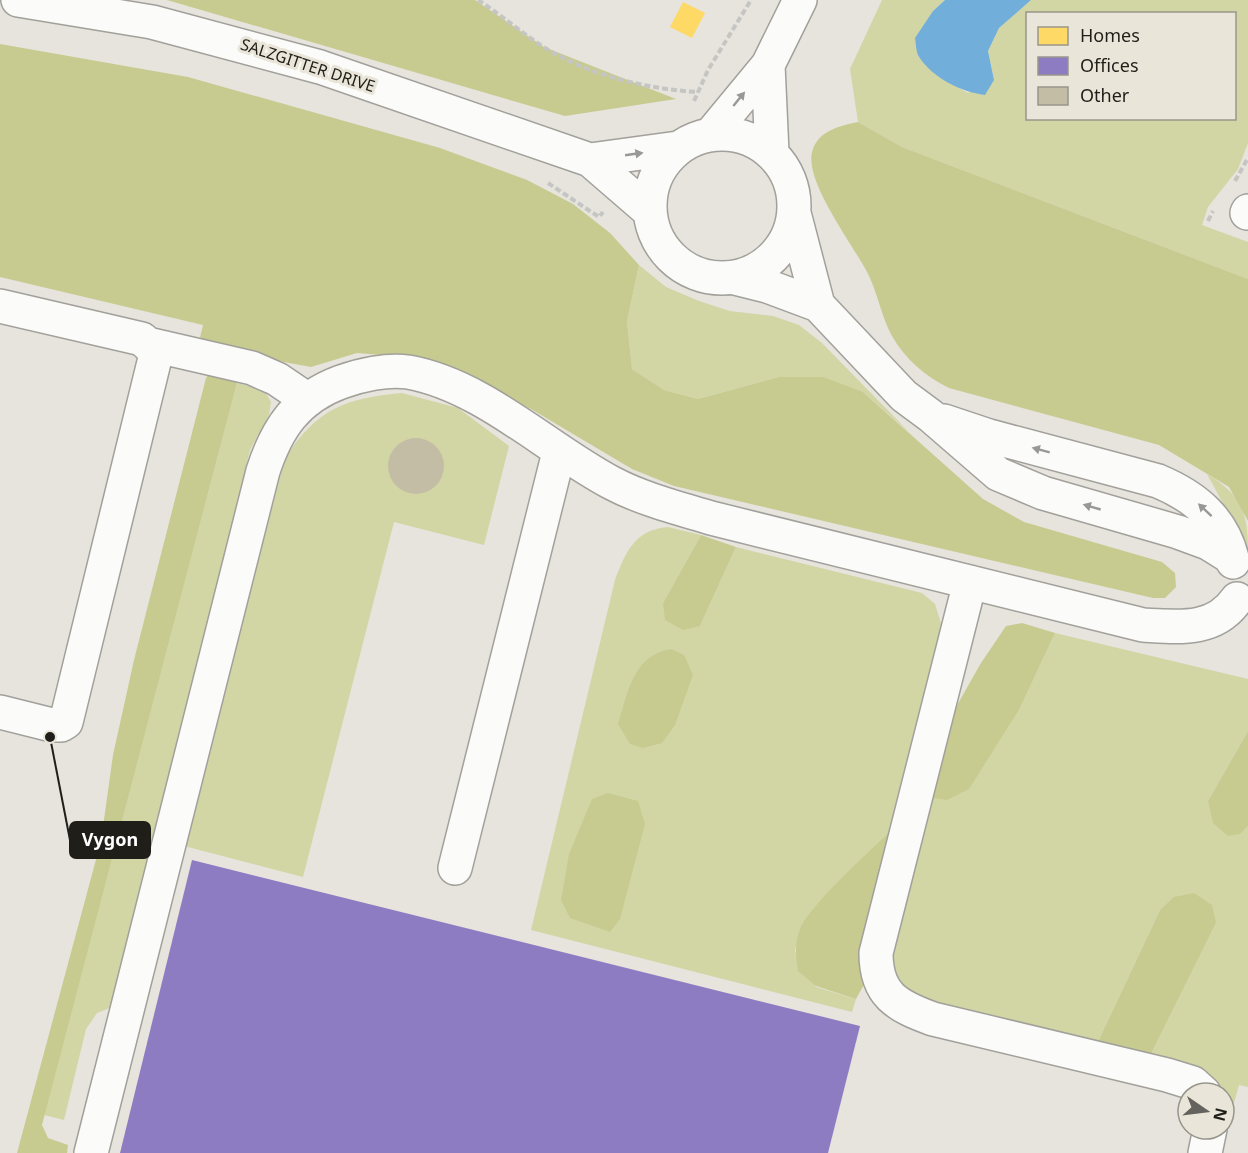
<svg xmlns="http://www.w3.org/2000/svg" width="1248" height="1153" viewBox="0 0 1248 1153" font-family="'Noto Sans',sans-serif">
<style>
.green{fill:#d2d6a5;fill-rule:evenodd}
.forest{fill:#c7cb90}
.water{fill:#71aed9}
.homes{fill:#ffd966}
.offices{fill:#8e7cc3}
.building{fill:#c3bda5}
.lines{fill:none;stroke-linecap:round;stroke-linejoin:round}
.minor-casing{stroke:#a2a09b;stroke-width:36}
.path{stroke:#c5c5c3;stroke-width:4;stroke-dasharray:6 3;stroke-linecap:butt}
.minor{stroke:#fbfbfa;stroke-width:33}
.oneway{fill:#989895}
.labels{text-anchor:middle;stroke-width:6;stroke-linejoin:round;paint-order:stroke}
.street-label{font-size:16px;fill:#1f1e19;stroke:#e9e6d9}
.leader{fill:none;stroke:#1f1e19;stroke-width:2}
.callout-dot{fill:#1f1e19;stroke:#e9e6d9;stroke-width:2}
.callout{fill:#1f1e19;stroke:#1f1e19;stroke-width:2}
.callout-label{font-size:18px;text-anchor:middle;font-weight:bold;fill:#fff}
</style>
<rect width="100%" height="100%" fill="#e6e4dc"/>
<path class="green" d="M882 0H945L933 11 918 56 935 74 968 93 994 80 988 51 999 28 1031 0H1248V143L1238 169 1208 207 1202 225 1248 242V279L902 147 858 122 850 69ZM1028 14H1234V118H1028Z
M639 265 666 287 699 301 730 311 773 316 799 325 822 343 909 432 863 392 779 377 698 399 664 390 632 369 627 321Z
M237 383 264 390 271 402 269 415 250 450 112 1007 97 1013 86 1029 64 1120 44 1115Z
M402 393 458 408 509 446 484 545 394 522 303 877 184 846 285 458C317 409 345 398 402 393Z
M1207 474C1240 494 1248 511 1248 549Z
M668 527 701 535 663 603 700 626 736 547 922 593 935 604 944 633 902 820 815 907 800 929 795 951 816 987 856 999 852 1012 531 930 615 580C626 552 634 530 668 527Z
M1055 633 1248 679V731L1208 801 1240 833 1248 826V1087L1239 1085 1226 1132 1224 1093H1210L1148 1060 1216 923 1160 910 1095 1048 961 1016 902 992 892 968V934L926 797 1020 708Z"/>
<path class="forest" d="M167 0H475L544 47 676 99 565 116Z
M0 44 188 77 440 148 527 180 573 204 610 233 639 265 627 321 632 369 664 390 698 399 779 377H823L863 392 983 499 1024 522 1162 562 1175 573 1176 587 1165 598H1153L674 486 632 469 531 409 470 379 405 357 357 353 311 367 198 346 203 325 0 277Z
M858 122 902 147 1248 279V521L1229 487 1159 445 949 388C926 377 905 359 892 336 882 318 878 295 869 276 856 248 801 179 813 149 820 130 840 126 858 122Z
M214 367 226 372 237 383 42 1125 48 1138 68 1145 67 1153H17L101 841 113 755 134 660 206 378Z
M701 535 736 547 700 626 683 630 665 620 663 603Z
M1022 623 1055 633 1020 708 969 789 947 800 926 797 939 737 981 663 1006 626Z
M671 649 684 655 693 675 675 725 662 743 643 748 630 744 618 724C628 692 633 655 671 649Z
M1248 731V826L1240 834 1228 836 1213 823 1208 801Z
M608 793 638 801 645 824 620 919 610 932 570 918 561 900 569 854 592 799Z
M902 820 892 934 856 999 816 986 798 971C796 957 794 943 800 929 810 904 879 843 902 820Z
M1194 893 1212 905 1216 923 1148 1060 1095 1048 1160 910 1174 897Z"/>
<path class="water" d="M945 0H1031L999 28 988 51 994 80 985 95C961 92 933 78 919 57 916 52 916 44 915 38L933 11Z"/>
<path class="homes" d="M683 2 705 13 692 38 670 27Z"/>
<path class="offices" d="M192 860 860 1026 828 1153H120Z"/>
<path class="building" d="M388 466a28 28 0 1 1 56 0a28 28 0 1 1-56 0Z"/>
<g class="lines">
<defs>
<path id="minor" d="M18 0 152 22 320 67 590 160 649 211
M768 65 772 153
M650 206a72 72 0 1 1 144 0a72 72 0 1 1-144 0Z
M711 134 768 65 800 0
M590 160 678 148
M794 213 818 305
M1247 213 1248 211
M735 278 767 286 818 305 904 396 931 416 998 474 1043 493 1178 532 1208 543 1232 558
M0 306 142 339 154 350 155 358 66 722 61 725H52L0 712
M148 344 252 368 277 379 308 400
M944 421 989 436 1158 481C1196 497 1224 520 1233 562
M970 582 876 953C876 995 897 1006 933 1019L1167 1075 1193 1083 1204 1093
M455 868 559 452
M91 1153 263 471C277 428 297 398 341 382 360 375 387 369 408 372 482 385 546 448 612 483 642 499 678 508 711 518L1143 625C1178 627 1215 632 1237 599
M1205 1153 1210 1129"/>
</defs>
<use href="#minor" class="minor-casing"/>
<path class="path" d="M478 0C503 16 525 36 550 51 594 76 647 89 697 92
M694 101 708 70 751 0
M1235 181 1248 158
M548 183 599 217 603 212
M1208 221 1213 211"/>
<use href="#minor" class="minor"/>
</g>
<defs><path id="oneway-solid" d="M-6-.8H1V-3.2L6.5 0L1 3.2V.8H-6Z" transform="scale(1.5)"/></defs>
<g class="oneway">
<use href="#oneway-solid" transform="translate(739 99) rotate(-51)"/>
<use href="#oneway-solid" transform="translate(634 154) rotate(-8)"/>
<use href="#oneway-solid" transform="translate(1041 450) rotate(-165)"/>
<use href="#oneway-solid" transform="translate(1092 507) rotate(-164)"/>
<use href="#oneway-solid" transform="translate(1205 510) rotate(-137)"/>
</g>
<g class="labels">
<g class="street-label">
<text transform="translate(308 65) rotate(18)" y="6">SALZGITTER DRIVE</text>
</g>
</g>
<path class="leader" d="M50 737L70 840"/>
<circle class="callout-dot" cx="50" cy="737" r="6"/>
<rect class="callout" x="70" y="822" width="80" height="36" rx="6"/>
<g class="callout-label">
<text x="110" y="846">Vygon</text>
</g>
<rect x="1026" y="12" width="210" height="108" fill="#e9e6d9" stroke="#98968c" stroke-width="1.5"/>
<rect x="1038" y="27" width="30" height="18" fill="#ffd966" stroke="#98968c" stroke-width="1.5"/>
<text x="1080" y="42" font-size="18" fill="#1f1e19">Homes</text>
<rect x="1038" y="57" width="30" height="18" fill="#8e7cc3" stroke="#98968c" stroke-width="1.5"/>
<text x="1080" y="72" font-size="18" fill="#1f1e19">Offices</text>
<rect x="1038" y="87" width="30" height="18" fill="#c3bda5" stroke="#98968c" stroke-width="1.5"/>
<text x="1080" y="102" font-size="18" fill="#1f1e19">Other</text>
<g transform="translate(1206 1111) rotate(104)"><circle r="28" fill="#e9e6d9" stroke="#98968c" stroke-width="1.5"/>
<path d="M0-4.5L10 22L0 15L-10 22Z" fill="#65635d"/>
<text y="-9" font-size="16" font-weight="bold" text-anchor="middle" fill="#1f1e19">N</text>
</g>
</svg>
